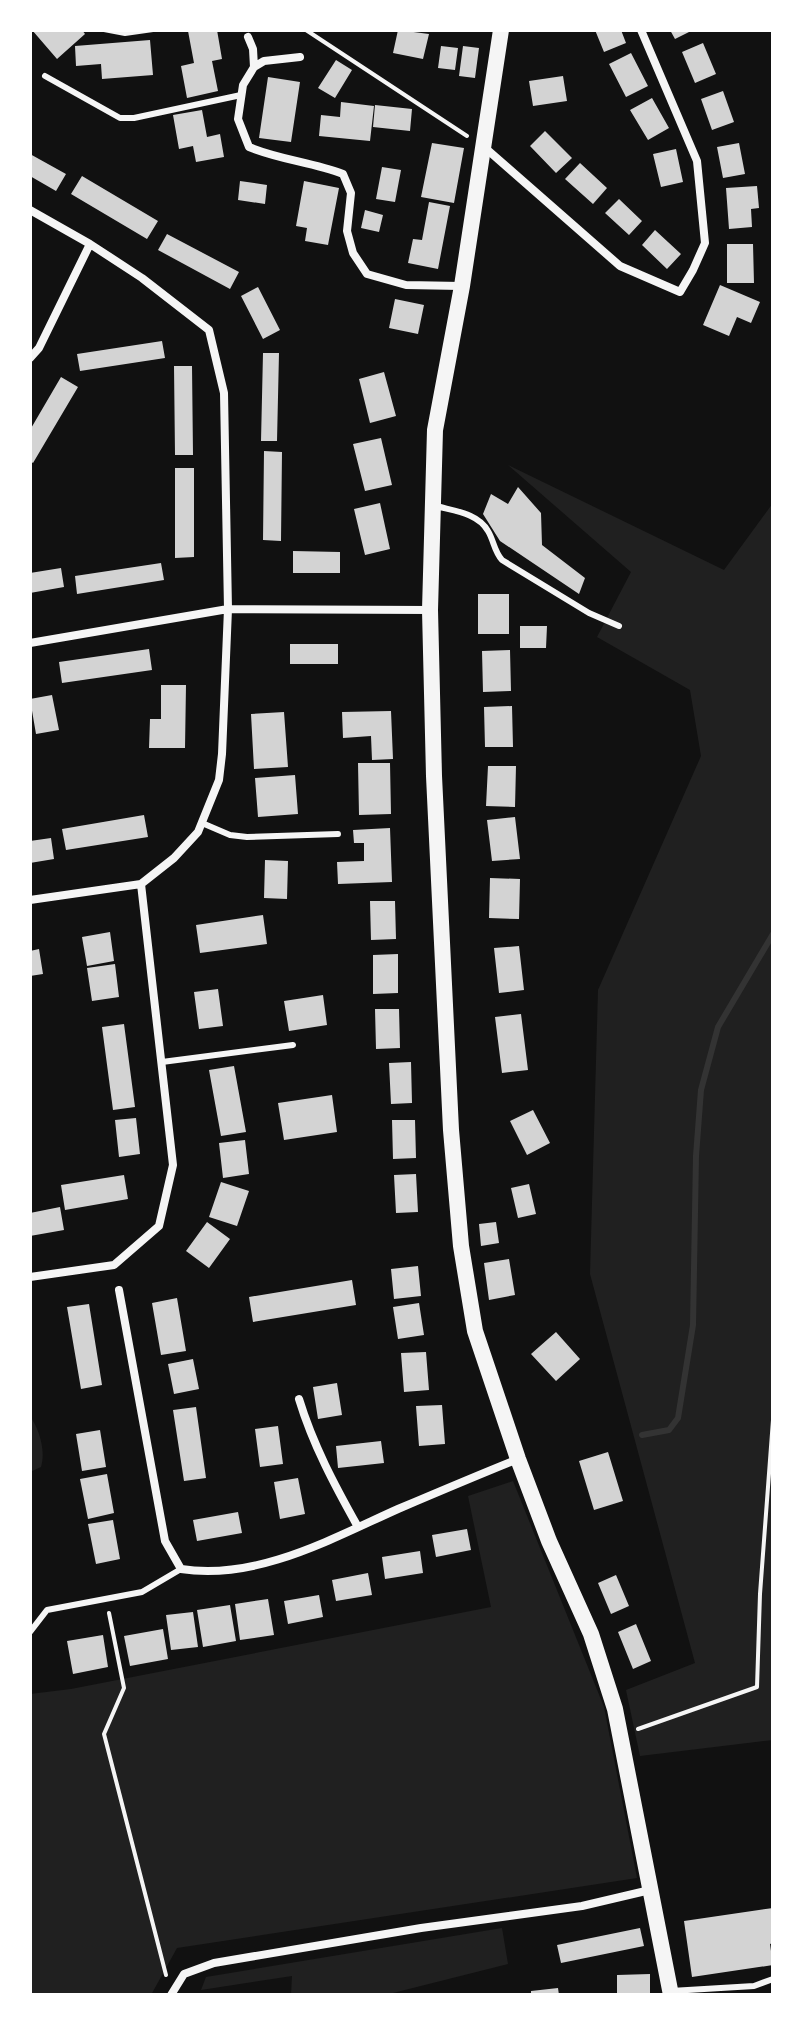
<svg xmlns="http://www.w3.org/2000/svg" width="803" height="2025" viewBox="0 0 803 2025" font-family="'Exo 2',sans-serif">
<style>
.green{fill:#202020}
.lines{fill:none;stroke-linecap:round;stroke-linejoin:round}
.stream{stroke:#333;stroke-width:6}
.building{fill:#d3d3d3}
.path{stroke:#f5f5f5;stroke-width:4}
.service{stroke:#f5f5f5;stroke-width:6}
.minor{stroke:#f5f5f5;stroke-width:8}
.secondary{stroke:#f5f5f5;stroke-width:16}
</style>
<rect width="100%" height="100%" fill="#111"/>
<path class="green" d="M508 465 724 570 773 503V1740L640 1756 626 1690 695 1663 590 1274 598 990 701 756 690 690 597 637 631 572Z
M30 1416C39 1429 46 1450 41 1467L30 1472Z
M513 1481 604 1707 637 1878 177 1948 151 1995H30V1694L71 1689 491 1607 468 1496Z
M502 1928 508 1964 385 1995H291L292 1976 201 1990 206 1977Z"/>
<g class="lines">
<path class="stream" d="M642 1435 669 1430 678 1418 693 1325 696 1156 701 1090 718 1027 773 934"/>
</g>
<path class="building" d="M32 30H82L85 34 57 59Z
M217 30 222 59 212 61 218 91 187 98 181 66 194 63 188 31Z
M398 30 429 34 423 59 393 53Z
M595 30H621L626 43 604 52Z
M670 30H693L675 39Z
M150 40 153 75 102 79 101 64 76 66 75 46Z
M703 43 716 74 695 83 682 52Z
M441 46 458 48 455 70 438 68Z
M463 46 479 48 475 78 459 76Z
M631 53 648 86 626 97 609 64Z
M336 60 352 70 335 98 318 88Z
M563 76 567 101 533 106 529 81Z
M268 77 300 82 291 142 259 138Z
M723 91 734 122 712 130 701 99Z
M652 98 669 128 648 140 630 110Z
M341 102 374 106 370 141 319 136 321 115 340 117Z
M375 105 412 109 410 131 373 127Z
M202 110 207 137 220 134 224 157 196 162 193 146 179 149 173 115Z
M545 131 572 158 556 173 530 146Z
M432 143 464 148 454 203 421 197Z
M739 143 745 174 723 178 717 147Z
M676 149 683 182 661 187 653 154Z
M30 154 66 174 56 191 30 176Z
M580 163 607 188 593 204 565 179Z
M382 167 401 170 395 202 376 199Z
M82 176 158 221 147 239 71 194Z
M240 181 267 185 265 204 238 200Z
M304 181 339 188 328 245 305 241 307 228 296 226Z
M757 186 759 208 751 209 752 227 729 229 726 188Z
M619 199 642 221 629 235 605 213Z
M429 202 450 206 438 269 408 263 413 239 422 240Z
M365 210 383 215 379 232 361 228Z
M655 230 681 254 667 269 642 245Z
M167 234 239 272 230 289 158 250Z
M727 244H753L754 283H727Z
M720 285 760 302 751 323 737 317 729 336 703 325Z
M258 287 280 330 263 339 241 296Z
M395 299 424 305 418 334 389 328Z
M162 341 165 358 80 371 77 354Z
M263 353H279L277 441H261Z
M174 366H192L193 455H175Z
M384 372 396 416 370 423 359 379Z
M61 377 78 387 33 463 30 461V430Z
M381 438 392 485 365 491 353 444Z
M264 451 282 452 281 541 263 540Z
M175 468H194V557L175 558Z
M518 487 541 513 542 545 585 578 579 594 500 541 483 514 491 494 508 504Z
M380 503 390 549 365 555 354 509Z
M293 551 340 552V573H293Z
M161 563 164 580 77 594 75 576Z
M61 568 64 587 30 593V573Z
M478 594H509V634H478Z
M520 626H547L546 648H520Z
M290 644H338V664H290Z
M149 649 152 670 62 683 59 662Z
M510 650 511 691 483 692 482 651Z
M161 685H186L185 748H149L150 719H161Z
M52 695 59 730 36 734 30 699Z
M512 706 513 747H485L484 707Z
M391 711 393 759 372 760 371 736 343 738 342 712Z
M284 712 288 767 254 769 251 714Z
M358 763H390L391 814 359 815Z
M488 766H516L515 807 486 806Z
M295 775 298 814 258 817 255 778Z
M144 815 148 837 66 850 62 829Z
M515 817 520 859 492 861 487 820Z
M390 828 392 882 338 884 337 862 364 861V843H354L353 830Z
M51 838 54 859 30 863V841Z
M265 860 288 861 287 899 264 898Z
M490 878 520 879 519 919 489 918Z
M370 901H395L396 939 371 940Z
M263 915 267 944 200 953 196 925Z
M110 932 114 961 87 966 82 937Z
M519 946 524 990 499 993 494 948Z
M39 949 43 974 30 976V951Z
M398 954V993L373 994V955Z
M115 964 119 997 92 1001 87 968Z
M218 989 223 1026 199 1029 194 992Z
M323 995 327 1025 289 1031 284 1001Z
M375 1009H399L400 1048 376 1049Z
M521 1014 528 1070 502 1073 495 1017Z
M124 1024 135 1107 113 1110 102 1027Z
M411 1062 412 1103 391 1104 389 1063Z
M234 1066 246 1132 221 1136 209 1070Z
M332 1095 337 1132 284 1140 278 1103Z
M533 1110 550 1143 527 1155 510 1121Z
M136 1118 140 1154 119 1157 115 1120Z
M392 1120H415L416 1158 393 1159Z
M245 1140 249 1174 223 1178 219 1143Z
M416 1174 418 1212 396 1213 394 1175Z
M124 1175 128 1199 65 1210 61 1185Z
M221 1182 249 1191 237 1226 209 1217Z
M529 1184 536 1214 518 1218 511 1188Z
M60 1207 64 1230 30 1236V1213Z
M207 1222 230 1239 209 1268 186 1251Z
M496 1222 499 1243 481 1246 479 1224Z
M509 1259 515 1295 489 1300 484 1263Z
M418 1266 421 1296 394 1299 391 1269Z
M352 1280 356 1305 253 1322 249 1297Z
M177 1298 186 1351 161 1355 152 1303Z
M419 1303 424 1335 398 1339 393 1307Z
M89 1304 102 1385 81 1389 67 1307Z
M556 1332 580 1359 556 1381 531 1354Z
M426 1352 429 1390 404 1392 401 1353Z
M193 1359 199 1389 174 1394 168 1364Z
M337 1383 342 1415 318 1419 313 1387Z
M442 1405 445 1444 419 1446 416 1406Z
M196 1407 206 1478 184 1481 173 1410Z
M278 1426 283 1464 260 1467 255 1429Z
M100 1430 106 1467 82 1471 76 1434Z
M381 1441 384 1463 338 1468 336 1446Z
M608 1452 623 1501 594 1510 579 1461Z
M107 1474 114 1513 88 1519 80 1479Z
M298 1478 305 1514 280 1519 274 1482Z
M238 1512 242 1533 197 1541 193 1520Z
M113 1520 120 1559 96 1564 88 1524Z
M467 1529 471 1550 436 1557 432 1535Z
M420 1551 423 1573 385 1579 382 1557Z
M368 1573 372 1595 336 1601 332 1580Z
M616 1575 629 1606 611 1614 598 1583Z
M319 1595 323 1617 288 1624 284 1601Z
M268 1599 274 1635 240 1640 235 1604Z
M230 1605 236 1641 203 1647 197 1610Z
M193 1612 198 1647 171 1650 166 1615Z
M636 1624 651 1661 633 1669 618 1632Z
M163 1629 168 1659 130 1666 124 1636Z
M103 1635 108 1667 73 1674 67 1641Z
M773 1908V1943L770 1944 773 1965 692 1977 684 1921Z
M640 1928 644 1946 561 1963 557 1945Z
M650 1974V1995H617V1975Z
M558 1988 559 1995H531V1991Z"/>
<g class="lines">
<path class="path" d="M104 30 125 34 153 30
M306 30 467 136
M109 1613 124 1688 104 1734 166 1975
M638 1729 757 1687 760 1594 773 1420"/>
<path class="service" d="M45 76 120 118H134L241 95
M436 506C454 511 478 513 488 531 494 541 494 551 502 560L589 613 619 626
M202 823 230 835 247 837 338 834
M162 1062 293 1045
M30 1632 47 1610 142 1592 181 1569
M671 1991 754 1986 773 1979"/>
<path class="minor" d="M248 37 253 49 254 67
M300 57 264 61 254 67 243 85 238 119 249 147C280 160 312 162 343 174L351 193 347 231 353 253 367 274 406 285 461 286
M483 146 620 266 680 292 693 270 705 243 697 161 641 30
M30 210 90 244 142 278 209 330 224 393 228 609 222 754 219 780 198 832 174 858 141 884 30 900
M30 358 39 348 90 244
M30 643 228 609 430 610
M30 1277 114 1265 159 1226 173 1165 141 884
M119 1290 165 1541 181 1569C256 1581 331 1539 398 1509 438 1492 478 1475 518 1459
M299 1399C313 1445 335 1486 358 1527
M171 1995 184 1974 214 1963 421 1928 582 1906 650 1890"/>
<path class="secondary" d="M501 30 462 286 435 430 430 610 434 776 451 1130 461 1246 475 1331 518 1459 549 1541 591 1634 615 1709 671 1995"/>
</g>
<rect width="803" height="2025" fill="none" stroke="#ffffff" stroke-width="64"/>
</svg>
